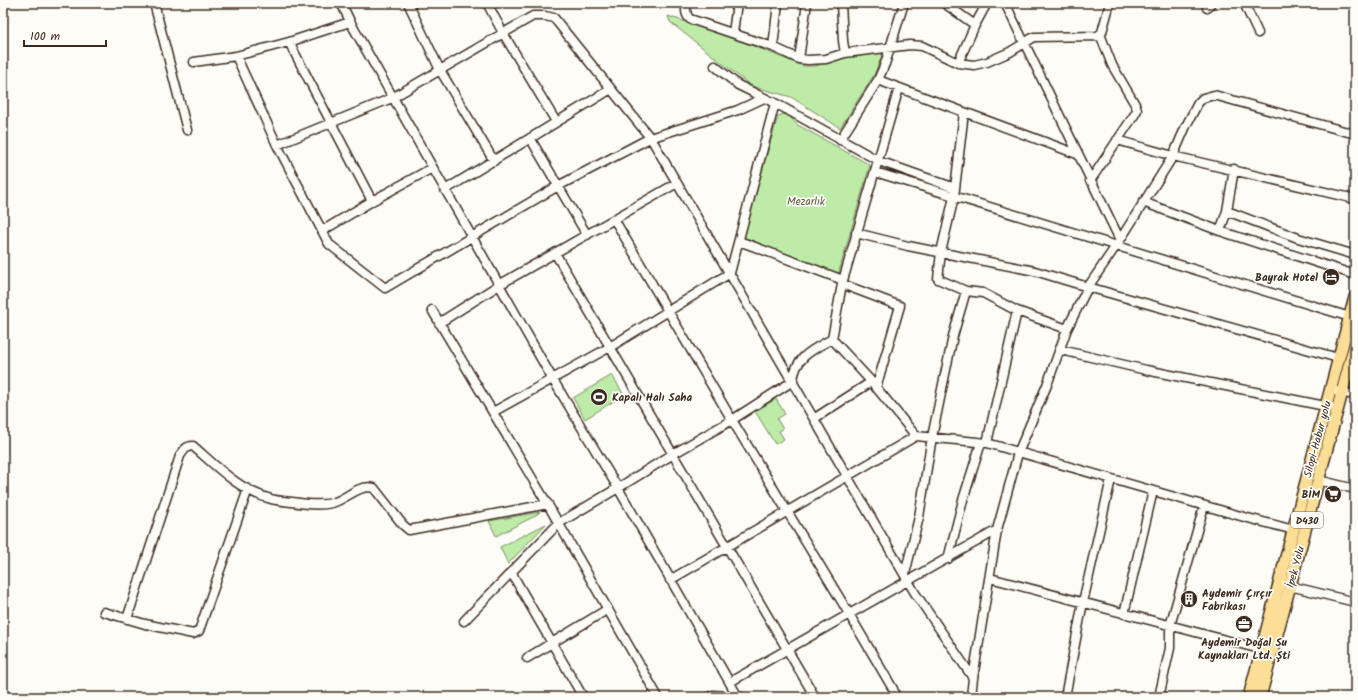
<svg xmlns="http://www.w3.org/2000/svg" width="1358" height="700" viewBox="0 0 1358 700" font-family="Kalam,sans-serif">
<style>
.green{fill:#beeba8;stroke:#7c8a63}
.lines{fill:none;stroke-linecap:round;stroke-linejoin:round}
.minor-casing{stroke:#3b2a1e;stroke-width:11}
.highway-casing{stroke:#3b2a1e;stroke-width:14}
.minor{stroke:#fdfcf7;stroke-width:8}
.highway{stroke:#fcde96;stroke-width:11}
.labels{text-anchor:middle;stroke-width:3.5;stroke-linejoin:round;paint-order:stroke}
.shield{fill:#fdfcf7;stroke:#75695f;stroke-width:1}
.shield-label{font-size:10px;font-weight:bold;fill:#3b2a1e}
.park-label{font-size:11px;fill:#5c5a40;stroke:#fdfcf7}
.poi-label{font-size:11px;font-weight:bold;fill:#3b2a1e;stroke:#fdfcf7;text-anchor:end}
.street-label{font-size:11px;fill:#3b2a1e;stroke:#fdfcf7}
</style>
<rect width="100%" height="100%" fill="#fdfcf7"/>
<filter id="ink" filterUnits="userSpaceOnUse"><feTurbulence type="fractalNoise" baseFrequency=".025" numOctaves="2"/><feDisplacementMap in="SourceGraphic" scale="8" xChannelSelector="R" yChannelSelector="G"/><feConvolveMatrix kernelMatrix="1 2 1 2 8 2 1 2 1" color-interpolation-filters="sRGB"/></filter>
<g filter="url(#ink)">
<path class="green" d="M668 16 734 38 803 66H816L847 55 883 53 874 75 840 128 791 97 751 86 670 22Z
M787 113 796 124 870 165 838 275 743 237 778 116Z
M612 375 624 395 585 419 573 398Z
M776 399 785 414 777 419 783 429 779 431 784 439 775 444 755 411Z
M540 512 533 517 496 536 489 521Z
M546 524 508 564 500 547Z"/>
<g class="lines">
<defs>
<path id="minor" d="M154 3 187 130
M341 3 353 27 552 378 618 488 738 697
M408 3 440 70 494 161
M487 3 503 33 555 120
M686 3C686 9 685 15 690 19L773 47 799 59 808 60 826 59 845 53 910 45 922 46 958 63 974 65 987 62 1010 52 1034 37 1099 36 1102 32 1110 3
M841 3 843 41 845 53
M944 3 975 25
M1005 3 1120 240
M1244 3 1258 33
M1207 8 1211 3
M733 33 737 3
M289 42 372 201
M773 47 778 3
M236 56 277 145 329 244 385 288 558 186 650 138 738 110 764 98
M799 59 807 3
M194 62 236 56 289 42 350 22
M958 63 975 25 987 3
M715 66 738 85 775 103 879 161 955 188
M878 80 1077 154
M899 88 842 284 832 339 870 380 916 436 987 443 1244 517 1294 530
M964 112 954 197 941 252 938 279 966 291 983 293 1017 311 1067 329
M530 138 587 235
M840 140 878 80 885 64 904 3
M1117 140 1173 156 1355 199
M277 145 392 98 533 16H545L554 18 652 140 915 593 973 678
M875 172 1350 317
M1090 181 1135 114 1137 110 1136 106 1112 65 1100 34
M445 190 611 89
M1143 202 1220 231 1355 275
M1227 211 1298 238 1355 255
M614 219 732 420 842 602 893 689 896 697
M322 231 372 201 432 168
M1220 231 1227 211 1234 169
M856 233 908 246 1035 271 1088 287 1338 358
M739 241 843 280
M555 253 815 697
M842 284 900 306 876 388
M432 310 551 510 658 697
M439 323 499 285 677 183
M1061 350 1146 370 1330 407
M1330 390 1355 395
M493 412 610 347 730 273 775 103
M815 418 871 382
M987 443 1017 311
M1318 480 1355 489
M948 559 963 500 981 443
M511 572 583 697
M905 574 919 517 932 437 953 336 966 291
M990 578 1256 648
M670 580 916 436
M1290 586 1355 602
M104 612 145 624 193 634 199 631 248 489
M1124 614 1153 491
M127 619 180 456C184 450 186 446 193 446 216 466 240 491 271 499 278 501 285 501 292 502 305 504 319 506 332 503 347 499 358 484 374 488L403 525 409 530 548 504
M464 621 559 523 618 488 673 454 732 420 793 381C795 357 812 350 832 339
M527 658 608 609
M730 682 997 530
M709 697 713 695 741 697
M971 697 973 678 997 530 1014 468 1018 453 1047 385 1067 329 1088 287 1120 240 1173 156 1186 126 1198 103 1203 98 1214 95 1355 134
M1065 697 1083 602 1111 479
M1159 697 1170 648V626L1204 506"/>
<path id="highway" d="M1249 697 1355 297
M1260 697 1355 344"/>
</defs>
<use href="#minor" class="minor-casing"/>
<use href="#highway" class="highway-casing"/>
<use href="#minor" class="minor"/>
<use href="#highway" class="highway"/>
</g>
</g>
<defs>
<symbol id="hotel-disc" viewBox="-11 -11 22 22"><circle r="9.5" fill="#3b2a1e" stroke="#fdfcf7"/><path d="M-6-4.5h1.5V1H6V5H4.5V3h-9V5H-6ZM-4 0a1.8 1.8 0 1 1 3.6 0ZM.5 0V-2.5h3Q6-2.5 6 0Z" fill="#fff"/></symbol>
<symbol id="stadium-disc" viewBox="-11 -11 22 22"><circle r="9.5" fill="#3b2a1e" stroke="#fdfcf7"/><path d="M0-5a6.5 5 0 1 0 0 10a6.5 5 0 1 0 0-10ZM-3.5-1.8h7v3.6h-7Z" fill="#fff"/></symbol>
<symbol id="supermarket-disc" viewBox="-11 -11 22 22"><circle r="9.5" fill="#3b2a1e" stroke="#fdfcf7"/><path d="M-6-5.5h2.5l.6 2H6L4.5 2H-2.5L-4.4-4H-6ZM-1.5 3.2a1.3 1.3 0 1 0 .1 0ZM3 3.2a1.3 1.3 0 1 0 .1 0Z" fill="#fff"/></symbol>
<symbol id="building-disc" viewBox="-11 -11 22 22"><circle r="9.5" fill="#3b2a1e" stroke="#fdfcf7"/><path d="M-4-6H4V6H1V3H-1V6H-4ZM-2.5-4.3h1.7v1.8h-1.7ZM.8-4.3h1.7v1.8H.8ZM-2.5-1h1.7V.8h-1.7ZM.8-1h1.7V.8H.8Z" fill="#fff"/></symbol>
<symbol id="office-disc" viewBox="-11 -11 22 22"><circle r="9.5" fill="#3b2a1e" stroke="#fdfcf7"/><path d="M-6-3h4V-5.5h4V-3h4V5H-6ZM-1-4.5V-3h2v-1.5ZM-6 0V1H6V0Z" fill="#fff"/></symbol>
</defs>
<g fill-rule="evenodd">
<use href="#hotel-disc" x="1321" y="267" width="20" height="20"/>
<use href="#stadium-disc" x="589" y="387" width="20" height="20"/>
<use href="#supermarket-disc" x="1323" y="484" width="20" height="20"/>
<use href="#building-disc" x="1179" y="589" width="20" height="20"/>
<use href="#office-disc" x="1234" y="614" width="20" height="20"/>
</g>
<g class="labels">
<rect class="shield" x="1291" y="512" width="32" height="16" rx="3"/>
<g class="shield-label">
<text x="1307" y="524">D430</text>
</g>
<g class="park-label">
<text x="806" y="205">Mezarlık</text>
</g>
<g class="poi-label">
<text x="1318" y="281">Bayrak Hotel</text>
<text x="612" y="401" text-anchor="start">Kapalı Halı Saha</text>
<text x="1320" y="498">BİM</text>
<text x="1202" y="597" text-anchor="start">Aydemir Çırçır<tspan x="1202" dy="13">Fabrikası</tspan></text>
<text x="1244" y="646" text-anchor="middle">Aydemir Doğal Su<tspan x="1244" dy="13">Kaynakları Ltd. Şti</tspan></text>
</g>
<g class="street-label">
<text transform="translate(1317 439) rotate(-75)" y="4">Silopi-Habur yolu</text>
<text transform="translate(1295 567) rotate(-75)" y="4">İpek Yolu</text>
</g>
</g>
<rect width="1358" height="700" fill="none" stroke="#fdfcf7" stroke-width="16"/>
<rect x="8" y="8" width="1342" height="684" fill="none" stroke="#3b2a1e" stroke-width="1.5" filter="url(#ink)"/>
<path d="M24 40v6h82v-6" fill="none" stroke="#3b2a1e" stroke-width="2"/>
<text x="30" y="40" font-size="12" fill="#3b2a1e" stroke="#fdfcf7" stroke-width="3" paint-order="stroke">100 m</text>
</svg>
